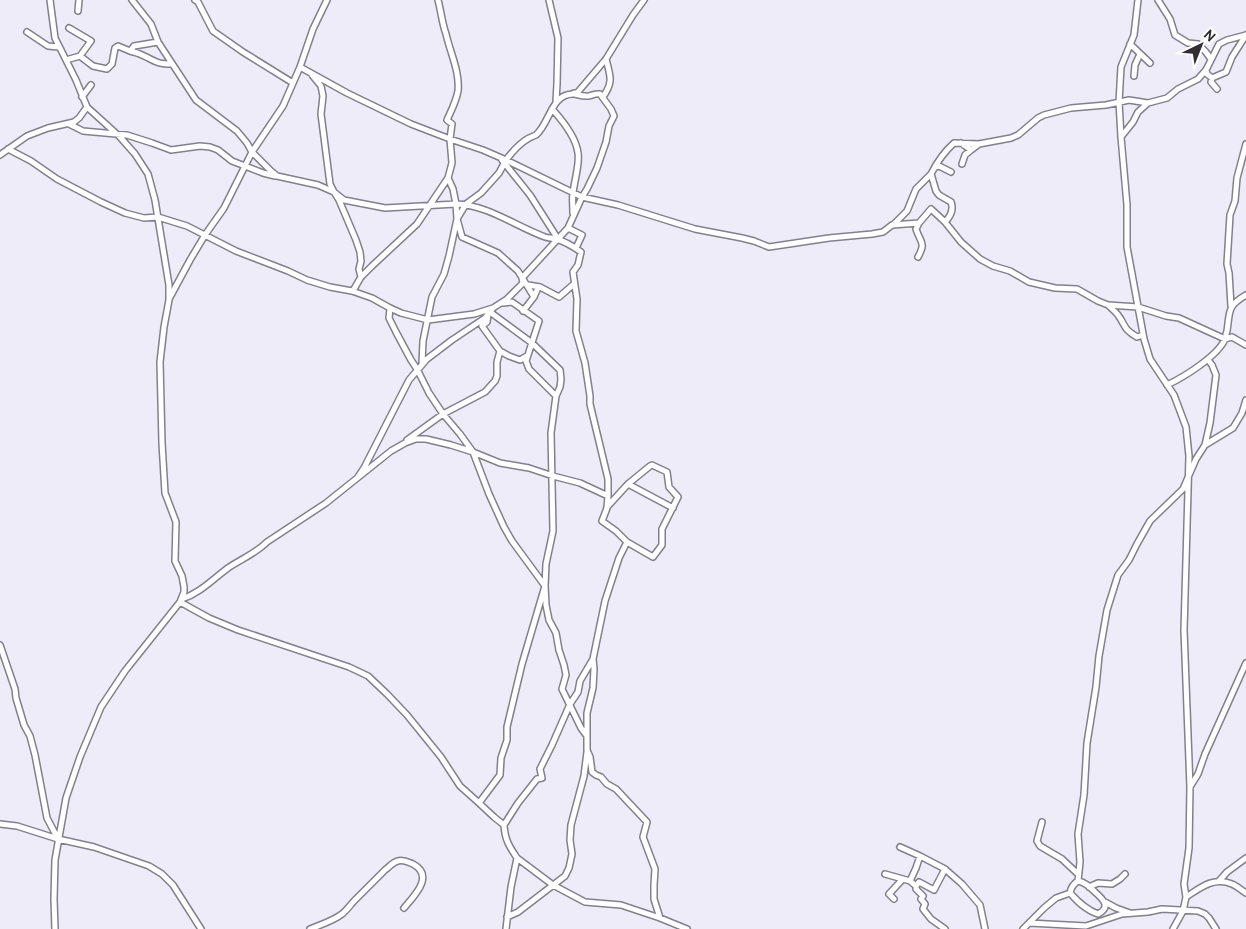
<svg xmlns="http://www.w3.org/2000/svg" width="1246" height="929" viewBox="0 0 1246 929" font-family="Overpass,sans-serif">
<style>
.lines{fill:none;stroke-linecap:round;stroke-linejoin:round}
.minor-casing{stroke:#82808c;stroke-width:8}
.minor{stroke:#fff;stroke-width:5}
</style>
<rect width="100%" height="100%" fill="#efecfa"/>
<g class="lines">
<defs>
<path id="minor" d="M50 0 55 38 76 80 87 107 120 137 135 154 148 174 155 200 169 285V300L164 327 160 362 162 443 165 493 176 522 175 561 182 576 184 587V592L180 602 125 671 101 707 80 757 66 798 55 860 54 899 55 929
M132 0 151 24 158 42 196 100 237 131 247 143 252 152 271 171 277 176 318 185 334 192 344 200 385 208 456 204C488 205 515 226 545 237 548 238 552 238 556 239 564 241 574 247 581 252L578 265 573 272 577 299 576 331 585 363 590 396V404L608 479V496
M195 0 198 2 213 31 243 52 293 83
M438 0C441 11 442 23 446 34 450 52 460 72 458 91 456 102 451 111 447 120L452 124 450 139 452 163 448 178 453 189 456 204 457 219 462 237 498 253 518 271 534 297
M549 0 558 38 557 84 556 101
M1138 0 1134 35 1121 67 1119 102 1121 137 1127 205V247L1144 339 1150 359 1174 395 1186 427 1189 456 1184 630 1190 787 1189 848 1184 884 1186 897 1183 911 1173 929
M1158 0 1170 19 1175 35 1188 43 1198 44 1205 51 1211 59
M78 11 79 0
M27 32 48 46 59 47
M1130 44 1150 63
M130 51C134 52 138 53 142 55 156 61 155 64 172 64
M80 56 93 66 107 69 112 64 115 48 118 46 130 51 134 46 158 42
M66 60 80 56 91 41 69 28
M300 67 347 93 411 124 450 139 483 150 506 160C512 152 520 143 529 138 530 138 535 135 536 135 550 123 551 94 573 94 577 94 581 96 585 96 590 97 594 93 600 94L611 109 614 116 609 126 606 142 597 168 587 189 582 197 568 228 522 278 523 283 507 299 493 308 485 318 452 340 427 359 409 380 364 468 358 477
M1206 70 1207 74 1212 78 1211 82 1217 89
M312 75 321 86 323 96 321 114 330 184 334 192 339 200 356 240 360 252 361 261 359 269 361 277
M1134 76 1135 65 1140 54
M1212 78 1226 72 1232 57 1246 35
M574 93H577L606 59 633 15 644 0
M82 97 91 85
M603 97C614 81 610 76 606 59
M552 109C563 121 576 137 578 153 580 164 574 182 573 193 572 199 573 206 573 213
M69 124 83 131 127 135 152 143 171 150 200 146 210 147 218 150 232 161 245 166 263 173 275 176
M1121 137 1133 122 1138 112 1148 103 1167 98 1178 89 1198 79 1206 70 1219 44 1227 40 1246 35
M961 143 971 150 979 144
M8 149 31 161 57 179 101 202 125 213 144 218 158 217 187 226 236 251 288 271 307 280 330 287 352 291 372 298 390 308 401 313 428 320 474 314 493 308
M0 155 27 136 48 128 74 122 79 118 87 107
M502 160 530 195 558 239
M962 164 965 155 971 150
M935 167 939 166 951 172
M945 222C950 217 954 210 951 202L939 195 936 191 931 174C937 162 944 152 954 143L979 144 1011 138 1018 135 1038 118 1044 115 1071 108 1106 105 1129 100 1148 103
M893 225 907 211 916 189 931 174
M568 228 582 235 576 248
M918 257C926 242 921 244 916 229L919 223
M528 285 540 287 559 297 574 284
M352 291 354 289 361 277 372 266 417 224 448 178
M169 299 190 260 205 235 224 208 252 152 283 106 300 67 313 29 327 0
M503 303 512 302 539 321 526 361 529 369 556 396
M1109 306C1111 308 1115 311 1118 315 1126 326 1123 329 1137 337L1143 335
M1231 306 1229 273 1227 264 1230 215 1235 201 1237 178 1246 144
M390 308 389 318 396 332 411 360 417 369 429 393 443 414 460 434 473 452 489 494 504 527 512 541 545 586 546 605 549 620 556 633 559 650 564 665 566 675 562 689 581 728 587 736V750L590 757 592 772 596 775 601 777 607 784 616 789 647 822 643 837 655 869 654 885V899L660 918
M523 311 534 297 538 288
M500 351 509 356 520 360 527 356
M422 363 423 341 432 297 444 274 449 256 457 219 466 204 481 193 499 173 506 160 582 197 618 205 695 229 742 238 754 241 769 247 829 238 872 234 883 232 892 225 919 223 931 209 945 222 961 242 980 259 993 266 1010 271 1029 282 1055 288 1077 289 1098 301 1108 305 1138 307 1166 316 1179 318 1225 339 1232 337 1246 345
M1167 385C1184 377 1218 356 1225 339 1226 336 1226 333 1227 331 1230 311 1227 306 1246 295
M407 440 443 414 485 392 495 381 497 376V362L500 351 482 326 487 322 488 315
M1205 445 1233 428 1242 413 1246 400
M628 484 673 508
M607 507 628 484 650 466 652 465 667 472 669 487 678 497 662 529V545L653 557 627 542
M182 599C200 593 213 579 228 568 241 559 255 554 267 542L326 503 391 451 405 443 416 439H426L451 445 473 452 500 463 529 468 553 476 580 483 608 496 607 508 602 521 616 531 627 542 619 558 605 601 593 659 594 669 593 688 587 713V736
M180 602 209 618 238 630 349 667 368 676 387 694 407 715 441 757 460 786 479 803 494 817 504 825C505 840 509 846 517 858L511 887 506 929
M0 645 15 689 16 698 24 725 30 736 35 755 47 818 58 839
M1190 787 1198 774 1205 754 1246 663
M479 803 500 775 501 758 507 740V727L522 664 545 586 546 564 553 531 551 433 556 396 560 387 561 379 560 370 532 343 490 312
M1042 822 1037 841 1040 846 1062 859 1078 874
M0 824 17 826 58 839 94 847 149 866 162 874 173 885 201 929
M504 825 518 803 537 779 542 778 540 769 552 745 570 704 578 692 580 681 593 659
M900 847 920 856 945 869 962 884 980 905 985 929
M517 858 553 885 585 902 621 905 660 918 687 929
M885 874 910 881 916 886V889L923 896 921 899 925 904 923 909 931 919 945 929
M910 881 916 868 920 856
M1078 881 1080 862 1078 834 1084 795 1087 743 1096 687 1099 656 1107 610 1118 575 1129 560 1137 544 1150 521 1183 489 1196 459 1205 445 1210 423 1216 375 1212 365 1208 360
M1078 881C1085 882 1090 887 1095 892 1104 900 1111 907 1098 914 1086 910 1078 902 1070 893 1071 887 1073 884 1078 881Z
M1219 881 1227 872 1246 858
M916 886 919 882 934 890 945 869
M1089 887 1098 883 1112 884 1120 879 1125 874
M1186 897C1200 888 1214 876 1232 884 1237 886 1241 890 1246 893
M894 899 889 894 902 880
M1105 902 1116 908 1130 913
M507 917 518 912 565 876 569 868 572 854 570 840 571 825 584 776 587 752
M1029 923 1086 926 1122 914 1148 912 1162 909 1198 911 1205 914 1209 918 1216 929
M310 929C320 925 333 921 342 914 347 910 351 904 355 900 365 890 375 880 385 870 389 867 393 862 398 861 403 859 408 862 413 864 435 876 414 896 404 908
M1023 929 1044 908 1056 898 1070 893"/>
</defs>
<use href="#minor" class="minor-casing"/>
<use href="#minor" class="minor"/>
</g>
<g transform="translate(1201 45) rotate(43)" stroke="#ffffff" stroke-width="4" paint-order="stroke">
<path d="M0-4L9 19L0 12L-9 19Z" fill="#312f35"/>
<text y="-8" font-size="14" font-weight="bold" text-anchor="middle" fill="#312f35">N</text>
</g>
</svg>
